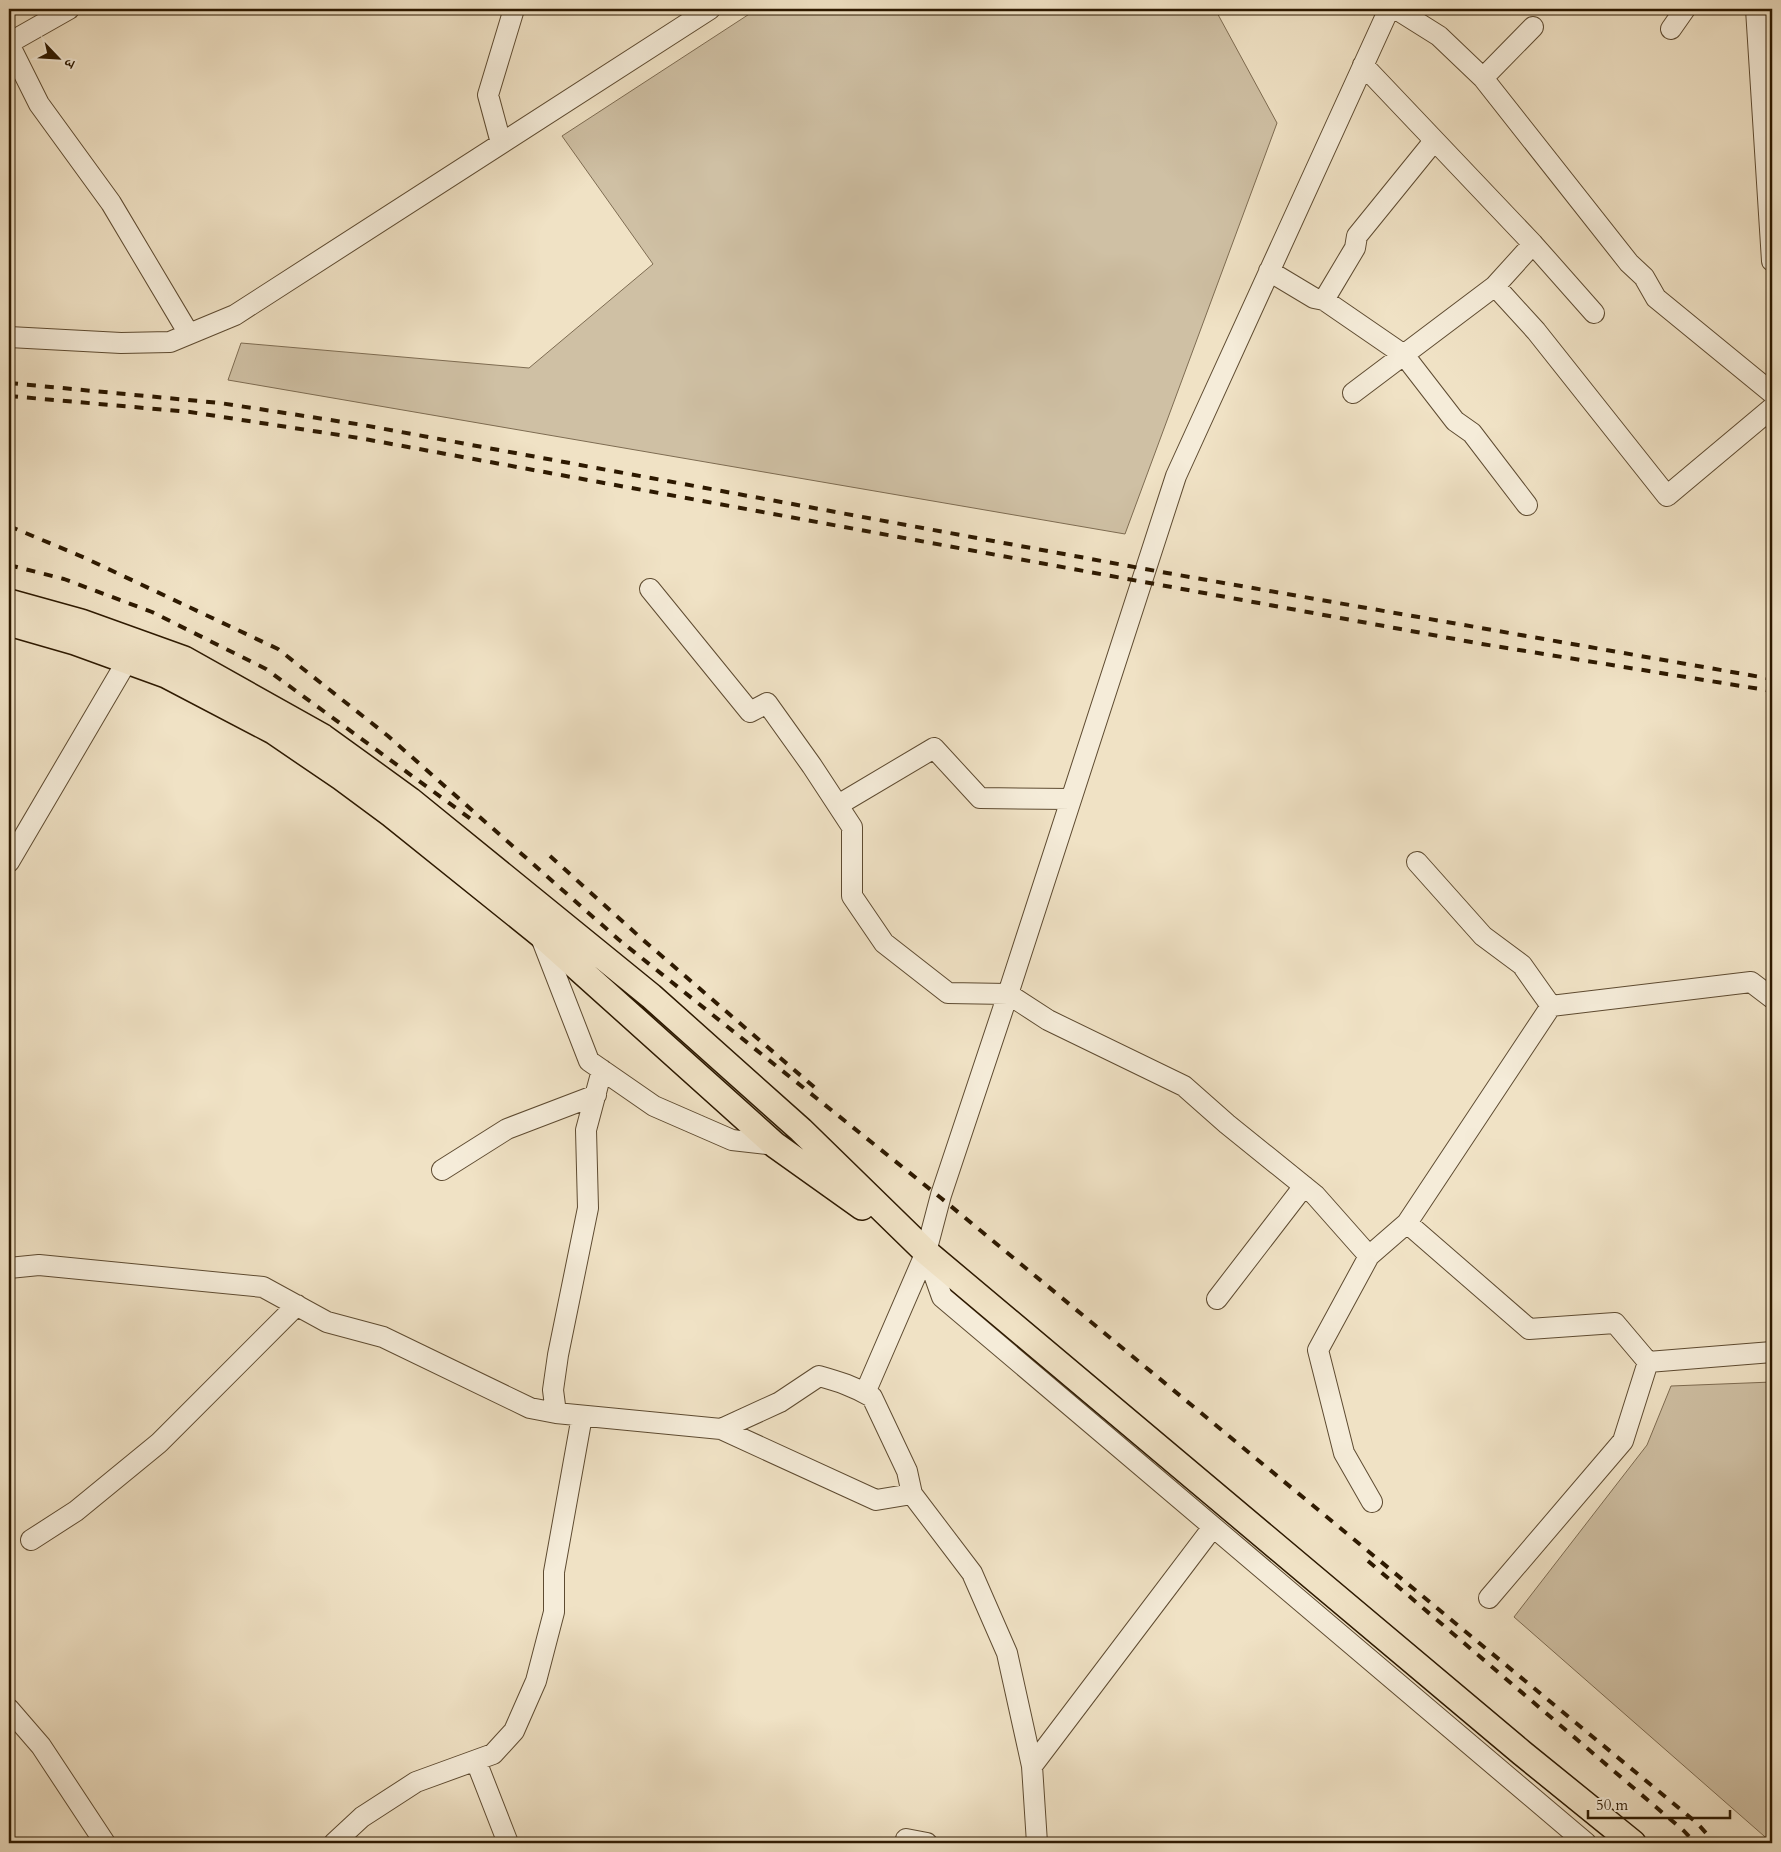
<svg xmlns="http://www.w3.org/2000/svg" width="1781" height="1852" viewBox="0 0 1781 1852" font-family="Cardo,'Noto Serif Devanagari',serif">
<style>
.green{fill:#cfc0a4;stroke:#7e6c52}
.lines{fill:none;stroke-linecap:round;stroke-linejoin:round}
.minor-casing{stroke:#5e4b31;stroke-width:22}
.major-casing{stroke:#2d1900;stroke-width:28}
.minor{stroke:#f5ecd9;stroke-width:20}
.major{stroke:#f0e2c5;stroke-width:25}
.rail{stroke:#2d1900;stroke-width:4;stroke-dasharray:9 9;stroke-linecap:butt}
</style>
<rect width="100%" height="100%" fill="#f0e2c5"/>
<filter id="stains"><feTurbulence type="fractalNoise" baseFrequency=".004" numOctaves="4"/><feColorMatrix values="0 0 0 0 .2 0 0 0 0 .09 0 0 0 0 .02 0 0 0 .5 -.17"/></filter>
<radialGradient id="worn" r=".72"><stop offset=".6" stop-color="#630" stop-opacity="0"/><stop offset="1" stop-color="#630" stop-opacity=".3"/></radialGradient>
<path class="green" d="M757 9H1215L1277 123 1125 534 228 380 241 343 529 368 653 264 562 136Z
M1772 1382V1843L1514 1617 1647 1445 1671 1386Z"/>
<g class="lines">
<defs>
<path id="minor" d="M1396 9 1439 36 1483 78 1629 263 1644 277 1656 298 1772 393
M1756 9 1772 261
M1671 29 1685 9
M9 43 69 9
M9 44 39 104 111 203 189 334
M1363 65 1533 244 1594 313
M1483 78 1533 27
M501 143 488 95 514 9
M1269 271 1314 298 1324 300 1404 355 1455 421 1472 433 1527 505
M1495 286 1536 331 1667 496 1772 408
M1324 300 1355 248 1357 236 1434 141
M9 337 121 343 170 342 235 315 710 9
M1353 393 1495 286 1533 244
M650 589 750 712 767 703 812 766 852 827V896L884 943 948 993 1008 994 1048 1020 1184 1086 1227 1124 1315 1195 1369 1256
M838 805 934 748 980 798 1071 799
M9 862 127 661
M1417 862 1483 936 1522 965 1551 1006
M540 935 589 1061 654 1106 732 1140 775 1145
M442 1170 507 1129 596 1095
M1407 1223 1529 1329 1615 1323 1648 1362
M926 1252 942 1297 1586 1843
M9 1268 39 1265 263 1287 327 1322 383 1337 530 1408 556 1413 721 1429 780 1402 819 1376C840 1382 853 1386 872 1397L907 1471 912 1494 972 1573 1007 1653 1032 1766 1037 1843
M1217 1299 1304 1186
M865 1393 926 1252 941 1195 1008 994 1176 476 1389 9
M556 1413 553 1390 558 1355 588 1208 586 1130 602 1070
M721 1429 876 1500 912 1494
M1372 1502 1344 1453 1318 1350 1369 1256 1407 1223 1551 1006 1751 982 1772 998
M31 1540 76 1511 159 1443 297 1305
M1489 1598 1623 1441 1648 1362 1772 1352
M9 1709 41 1746 105 1843
M476 1761 508 1843
M1032 1766 1213 1527
M906 1839 927 1843
M334 1843 362 1817 416 1782 493 1754 514 1731 536 1681 554 1612V1572L582 1416"/>
<path id="major" d="M9 602 81 622 184 659 323 737 410 800 651 996 801 1130 926 1252 1522 1753 1633 1843
M9 623 75 642 166 675 273 731 342 778 392 815 540 934 775 1145 862 1207"/>
</defs>
<use href="#minor" class="minor-casing"/>
<use href="#major" class="major-casing"/>
<use href="#minor" class="minor"/>
<use href="#major" class="major"/>
<path class="rail" d="M9 383 220 403 363 425 1167 573 1772 679
M9 396 190 412 359 438 1482 644 1772 691
M9 526 85 558 278 649 388 736 618 939 941 1198 1697 1823 1715 1843
M9 565 64 579 152 612 266 669 475 822
M550 856 642 939 821 1093
M1368 1561 1684 1831 1695 1843"/>
</g>
<rect width="1781" height="1852" fill="none" stroke="#f0e2c5" stroke-width="30"/>
<rect x="10" y="10" width="1761" height="1832" fill="none" stroke="#2d1900" stroke-width="2.5"/>
<rect x="15" y="15" width="1751" height="1822" fill="none" stroke="#2d1900"/>
<g transform="translate(58 58) rotate(115)" stroke="#f5ecd9" stroke-width="4" paint-order="stroke">
<path d="M0-4L9 19L0 12L-9 19Z" fill="#2d1900"/>
<text y="-8" font-size="14" font-weight="bold" text-anchor="middle" fill="#2d1900">उ</text>
</g>
<path d="M1588 1810v8h142v-8" fill="none" stroke="#2d1900" stroke-width="2.5"/>
<text x="1596" y="1810" font-size="15" fill="#2d1900" stroke="#f5ecd9" stroke-width="4" paint-order="stroke">50 m</text>
<rect width="100%" height="100%" filter="url(#stains)"/>
<rect width="100%" height="100%" fill="url(#worn)"/>
</svg>
